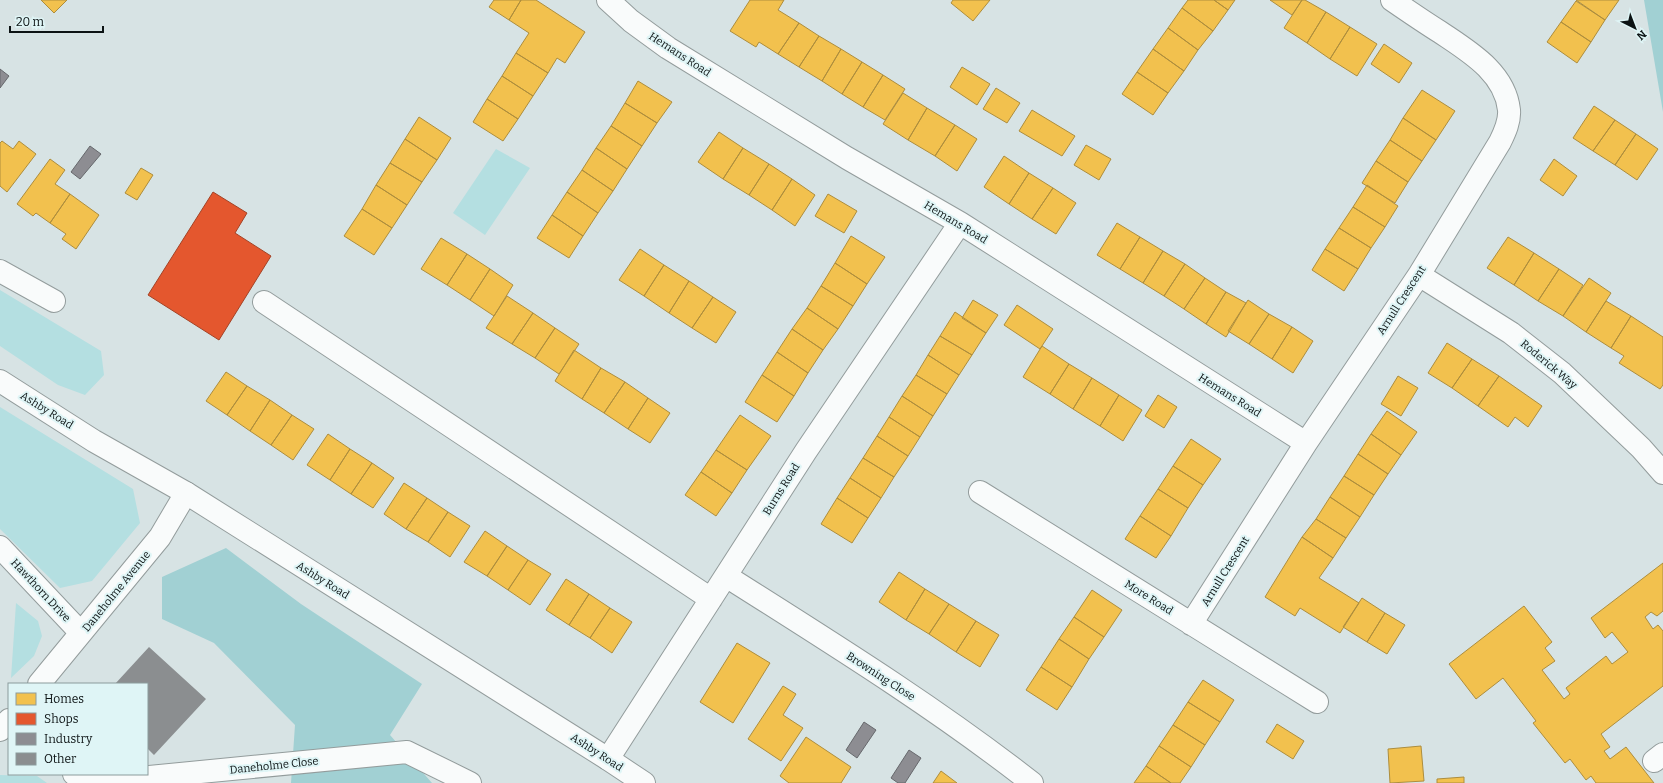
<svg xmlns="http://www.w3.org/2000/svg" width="1663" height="783" viewBox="0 0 1663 783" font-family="Bitter,serif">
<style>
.green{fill:#b4dfe1}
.forest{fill:#a1d0d3}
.homes{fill:#f2c14e;stroke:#ad8d3d}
.shops{fill:#e4572e;stroke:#a34326}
.industry{fill:#8d8d92;stroke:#66686c}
.building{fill:#8b8e90}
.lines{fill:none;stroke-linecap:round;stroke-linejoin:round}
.street-casing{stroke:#939c9c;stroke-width:24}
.secondary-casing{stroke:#939c9c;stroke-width:24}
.street{stroke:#f9fbfb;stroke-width:22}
.secondary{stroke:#f9fbfb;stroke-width:22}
.labels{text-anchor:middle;stroke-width:4;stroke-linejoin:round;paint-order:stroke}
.street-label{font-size:11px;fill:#0c1314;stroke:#dff5f6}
</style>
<rect width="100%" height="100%" fill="#d7e3e4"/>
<path class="green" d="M496 149 530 168 485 235 453 213Z
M0 290 101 351 104 375 85 395 58 385 0 346Z
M0 407 133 489 140 523 92 581 60 588 0 529Z
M16 603 38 621 42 636 34 656 11 678Z
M0 775 37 776 47 783H0Z"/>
<path class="forest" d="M1644 0H1663V112Z
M226 548 301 604 422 684 390 735 432 783H291L295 725 214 643 162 619V577Z"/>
<path class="homes" d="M41 0H67L54 13Z
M494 0H521L509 20 489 7Z
M521 0H536L585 32 565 63 557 58 548 73 516 53 529 33 509 20Z
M750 0H784L778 10 799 23 778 54 759 42 756 47 730 31Z
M953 0H990L973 21 951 3Z
M1188 0H1214L1228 10 1213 31 1182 8Z
M1214 0H1235L1228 10Z
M1270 0H1302L1292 15Z
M1302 0H1305L1326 12 1307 43 1284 28Z
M1576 0H1619L1605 20Z
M1576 1 1605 20 1591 42 1561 22Z
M1182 8 1213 31 1198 50 1168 28Z
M1326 12 1350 27 1330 59 1307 43Z
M1561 22 1591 42 1577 63 1547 42Z
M799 23 819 36 799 67 778 54Z
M1350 27 1377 44 1357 76 1330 59Z
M1168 28 1198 50 1184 71 1153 49Z
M819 36 841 49 822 81 799 67Z
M1384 44 1412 63 1399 83 1371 64Z
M841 49 862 62 842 94 822 81Z
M1153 49 1184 71 1168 93 1137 72Z
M516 53 548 73 533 96 502 76Z
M862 62 883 75 863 107 842 94Z
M962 67 990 84 977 105 950 87Z
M1137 72 1168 93 1153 115 1122 94Z
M883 75 905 89 885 120 863 107Z
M502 76 533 96 518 119 487 99Z
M638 81 672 102 657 123 625 103Z
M996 88 1020 103 1007 123 983 109Z
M1422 90 1455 111 1436 140 1403 118Z
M903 93 927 108 908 140 883 124Z
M487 99 518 119 503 141 473 122Z
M625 103 657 123 642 146 611 126Z
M1594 106 1615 120 1593 151 1573 138Z
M927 108 955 125 935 156 908 140Z
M1032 110 1075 136 1062 156 1019 131Z
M419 117 451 138 437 160 405 139Z
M1403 118 1436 140 1422 161 1390 140Z
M1615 120 1636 134 1615 165 1593 151Z
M955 125 977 139 957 171 935 156Z
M611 126 642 146 627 169 596 148Z
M719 132 743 148 723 179 698 162Z
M1636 134 1658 149 1637 180 1615 165Z
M405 139 437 160 422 182 390 163Z
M1390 140 1422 161 1408 182 1376 161Z
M2 141 13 149 19 141 36 154 7 192 0 186V143Z
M1086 145 1111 159 1099 180 1074 165Z
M596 148 627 169 613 191 582 170Z
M743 148 769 164 749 195 723 179Z
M1004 156 1029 173 1009 204 984 187Z
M50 159 65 170 55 184 70 194 50 223 36 213 33 216 17 204Z
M1554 159 1577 176 1563 196 1540 180Z
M1376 161 1408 182 1395 203 1362 183Z
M390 163 422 182 407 205 376 185Z
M769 164 792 179 772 210 749 195Z
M141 168 153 175 137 200 125 193Z
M582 170 613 191 598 213 567 192Z
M1029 173 1053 188 1032 219 1009 204Z
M792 179 815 195 795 226 772 210Z
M376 185 407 205 392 228 362 209Z
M1367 185 1398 206 1385 227 1353 207Z
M1053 188 1076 203 1056 234 1032 219Z
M567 192 598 213 583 236 552 215Z
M70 194 99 215 76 249 62 239 66 234 50 223Z
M828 194 857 211 844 233 815 216Z
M1353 207 1385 227 1371 248 1339 228Z
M362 209 392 228 374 255 344 236Z
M552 215 583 236 569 258 537 238Z
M1117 223 1140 237 1120 269 1097 255Z
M1339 228 1371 248 1358 269 1325 249Z
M851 236 885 257 867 284 835 263Z
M1140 237 1163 251 1143 283 1120 269Z
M1508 237 1534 253 1514 285 1487 268Z
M441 238 467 254 447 285 421 269Z
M640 249 664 265 644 296 619 280Z
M1325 249 1358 269 1344 291 1312 270Z
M1163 251 1185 264 1164 296 1143 283Z
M1534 253 1559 269 1538 301 1514 285Z
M467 254 490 269 470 300 447 285Z
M835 263 867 284 853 306 821 286Z
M1185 264 1205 278 1184 309 1164 296Z
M664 265 689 281 669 313 644 296Z
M490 269 513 285 494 316 470 300Z
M1559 269 1583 285 1563 316 1538 301Z
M1205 278 1226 292 1206 324 1184 309Z
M1589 278 1611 293 1586 332 1563 316Z
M689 281 713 297 692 328 669 313Z
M821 286 853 306 838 329 807 308Z
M1226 292 1246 303 1226 337 1206 324Z
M507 296 533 313 512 344 486 328Z
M713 297 736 312 716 343 692 328Z
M973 300 998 315 986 333 962 318Z
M1248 300 1269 314 1249 344 1228 331Z
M1606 301 1631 316 1611 348 1586 332Z
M1017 305 1053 329 1040 349 1004 325Z
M807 308 838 329 823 350 792 329Z
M955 312 986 333 972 355 940 336Z
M533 313 555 328 535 358 512 344Z
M1269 314 1292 327 1272 359 1249 344Z
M1631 316 1663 337V385L1660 389 1619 363 1624 356 1611 348Z
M1292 327 1313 341 1293 373 1272 359Z
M555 328 579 344 559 374 535 358Z
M792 329 823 350 808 373 777 352Z
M940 336 972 355 959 375 928 355Z
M1447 343 1472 359 1452 388 1428 373Z
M1042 346 1069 364 1050 394 1023 377Z
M574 350 601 368 582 399 555 381Z
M777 352 808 373 794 396 762 375Z
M928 355 959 375 947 394 916 375Z
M1472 359 1499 376 1478 406 1452 388Z
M1069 364 1092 378 1073 409 1050 394Z
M601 368 625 382 604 413 582 399Z
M226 372 247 386 227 415 206 401Z
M762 375 794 396 777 422 745 402Z
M916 375 947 394 933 416 902 396Z
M1398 376 1418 388 1401 416 1381 404Z
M1499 376 1542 406 1528 427 1515 417 1508 427 1478 406Z
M1092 378 1119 395 1100 426 1073 409Z
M625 382 648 398 628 429 604 413Z
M247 386 270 400 250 431 227 415Z
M1119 395 1142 410 1123 441 1100 426Z
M1158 395 1177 407 1164 428 1145 416Z
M902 396 933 416 920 437 889 417Z
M648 398 670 413 650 443 628 429Z
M270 400 292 415 271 445 250 431Z
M1387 411 1417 432 1401 455 1371 434Z
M292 415 314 429 293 460 271 445Z
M740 415 771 436 747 470 716 450Z
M889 417 920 437 908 456 877 436Z
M328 434 350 449 330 480 307 465Z
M1371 434 1401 455 1388 474 1358 454Z
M877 436 908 456 894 477 863 458Z
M1191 439 1221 459 1203 485 1173 466Z
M350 449 372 463 351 494 330 480Z
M716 450 747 470 732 493 701 472Z
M1358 454 1388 474 1374 495 1344 476Z
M863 458 894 477 881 498 850 478Z
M372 463 394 478 373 508 351 494Z
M1173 466 1203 485 1188 508 1158 489Z
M701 472 732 493 716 516 685 495Z
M1344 476 1374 495 1360 517 1330 497Z
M850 478 881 498 868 518 837 498Z
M404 483 427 498 406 529 384 514Z
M1158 489 1188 508 1171 536 1140 516Z
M1330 497 1360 517 1346 538 1316 519Z
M427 498 448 512 428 542 406 529Z
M837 498 868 518 852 543 821 524Z
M448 512 470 526 450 557 428 542Z
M1140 516 1171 536 1156 558 1125 539Z
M1316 519 1346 538 1333 558 1302 537Z
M485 531 507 546 487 576 464 562Z
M1302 537 1333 558 1319 578 1359 603 1340 633 1300 608 1295 616 1265 597Z
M507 546 528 560 508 590 487 576Z
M528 560 551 574 530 605 508 590Z
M1663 563V611L1657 616 1651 612 1645 617 1653 629 1658 625 1663 631V686L1601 734 1610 747 1604 751 1610 759 1626 747 1654 783H1596L1591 776 1586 780 1570 759 1565 763 1533 723 1536 721 1503 678 1476 699 1449 664 1524 606 1552 642 1545 648 1555 661 1542 670 1564 699 1570 694 1566 688 1606 656 1612 664 1628 652 1612 632 1605 638 1591 618Z
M899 572 925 589 906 620 879 602Z
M566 579 589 594 569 625 546 610Z
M925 589 949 604 929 634 906 620Z
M1092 590 1122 610 1104 637 1074 617Z
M589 594 610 608 590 638 569 625Z
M1362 598 1385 613 1367 642 1343 627Z
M949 604 976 621 956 652 929 634Z
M610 608 632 622 612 653 590 638Z
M1385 613 1405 625 1387 654 1367 642Z
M1074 617 1104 637 1089 659 1059 639Z
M976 621 999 635 980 667 956 652Z
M1059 639 1089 659 1072 687 1041 667Z
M737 643 770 663 733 723 700 702Z
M1041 667 1072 687 1057 710 1026 690Z
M1203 680 1234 700 1220 722 1188 702Z
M783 686 796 694 783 715 803 728 781 761 748 739Z
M1188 702 1220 722 1205 745 1173 725Z
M1277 724 1304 741 1293 759 1266 742Z
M1173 725 1205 745 1191 767 1159 746Z
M806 737 851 767 841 783H789L780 776Z
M1159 746 1191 767 1180 783H1171L1146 766Z
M1421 746 1424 781 1390 783 1388 749Z
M1146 766 1171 783H1134Z
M941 771 957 783H933Z
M1464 777V783H1437V779Z"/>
<path class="shops" d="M213 192 247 213 235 233 271 256 219 340 148 295Z"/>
<path class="industry" d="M0 69 9 76 0 88Z
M90 146 101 154 80 179 71 172Z
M864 722 876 730 857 758 846 750Z
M909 750 921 758 905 783H898L891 778Z"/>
<path class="building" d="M149 647 206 699 154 755 147 748V684H115Z"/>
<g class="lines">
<defs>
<path id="street" d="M608 0 631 21 668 48 847 158 960 223 1306 443
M0 271 54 301
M1419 275 1511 333 1562 373 1641 448 1663 473
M264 302 711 599
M980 492 1317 702
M0 547 81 633
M726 576C830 642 935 707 1032 783
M1191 624 1306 443 1419 275 1500 142C1505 132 1510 121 1509 110 1505 72 1468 51 1440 32 1424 22 1408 11 1392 0
M39 684 160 537 186 493
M0 730 9 720
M608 759 806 451 960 223
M1654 761 1663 754
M74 774 87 783 407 752 470 783"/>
<path id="secondary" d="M0 381 94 441 186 493 608 759 644 783"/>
</defs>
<use href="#street" class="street-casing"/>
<use href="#secondary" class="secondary-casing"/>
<use href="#street" class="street"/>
<use href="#secondary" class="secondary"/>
</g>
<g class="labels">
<g class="street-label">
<text transform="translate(680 54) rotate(33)" y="4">Hemans Road</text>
<text transform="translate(956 222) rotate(31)" y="4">Hemans Road</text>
<text transform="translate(1401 300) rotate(-57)" y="4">Arnull Crescent</text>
<text transform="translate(1549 364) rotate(40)" y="4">Roderick Way</text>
<text transform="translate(1230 395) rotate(32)" y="4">Hemans Road</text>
<text transform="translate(47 410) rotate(32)" y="4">Ashby Road</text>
<text transform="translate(781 489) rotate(-58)" y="4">Burns Road</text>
<text transform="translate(1225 571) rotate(-58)" y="4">Arnull Crescent</text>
<text transform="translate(323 580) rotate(32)" y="4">Ashby Road</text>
<text transform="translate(41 590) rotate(47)" y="4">Hawthorn Drive</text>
<text transform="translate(116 591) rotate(-51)" y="4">Daneholme Avenue</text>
<text transform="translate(1149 597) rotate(32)" y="4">More Road</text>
<text transform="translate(881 676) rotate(33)" y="4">Browning Close</text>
<text transform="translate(597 752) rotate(33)" y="4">Ashby Road</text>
<text transform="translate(274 765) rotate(-6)" y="4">Daneholme Close</text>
</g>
</g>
<rect x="8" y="683" width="140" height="92" fill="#dff5f6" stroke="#8b9b9c"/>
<rect x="16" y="693" width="20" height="12" fill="#f2c14e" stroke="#8b9b9c"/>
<text x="44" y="703" font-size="12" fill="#0c1314">Homes</text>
<rect x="16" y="713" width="20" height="12" fill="#e4572e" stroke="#8b9b9c"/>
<text x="44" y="723" font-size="12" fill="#0c1314">Shops</text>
<rect x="16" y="733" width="20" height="12" fill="#8d8d92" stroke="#8b9b9c"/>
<text x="44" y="743" font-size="12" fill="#0c1314">Industry</text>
<rect x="16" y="753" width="20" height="12" fill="#8b8e90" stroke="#8b9b9c"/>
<text x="44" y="763" font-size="12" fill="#0c1314">Other</text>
<g transform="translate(1635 28) rotate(138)" stroke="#dff5f6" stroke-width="3" paint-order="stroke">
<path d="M0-3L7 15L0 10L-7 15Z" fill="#0c1314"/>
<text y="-6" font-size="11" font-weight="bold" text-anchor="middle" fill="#0c1314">N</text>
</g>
<path d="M10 26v6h93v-6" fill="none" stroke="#0c1314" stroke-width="2"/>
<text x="16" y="26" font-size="12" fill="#0c1314" stroke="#dff5f6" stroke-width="3" paint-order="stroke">20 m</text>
</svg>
